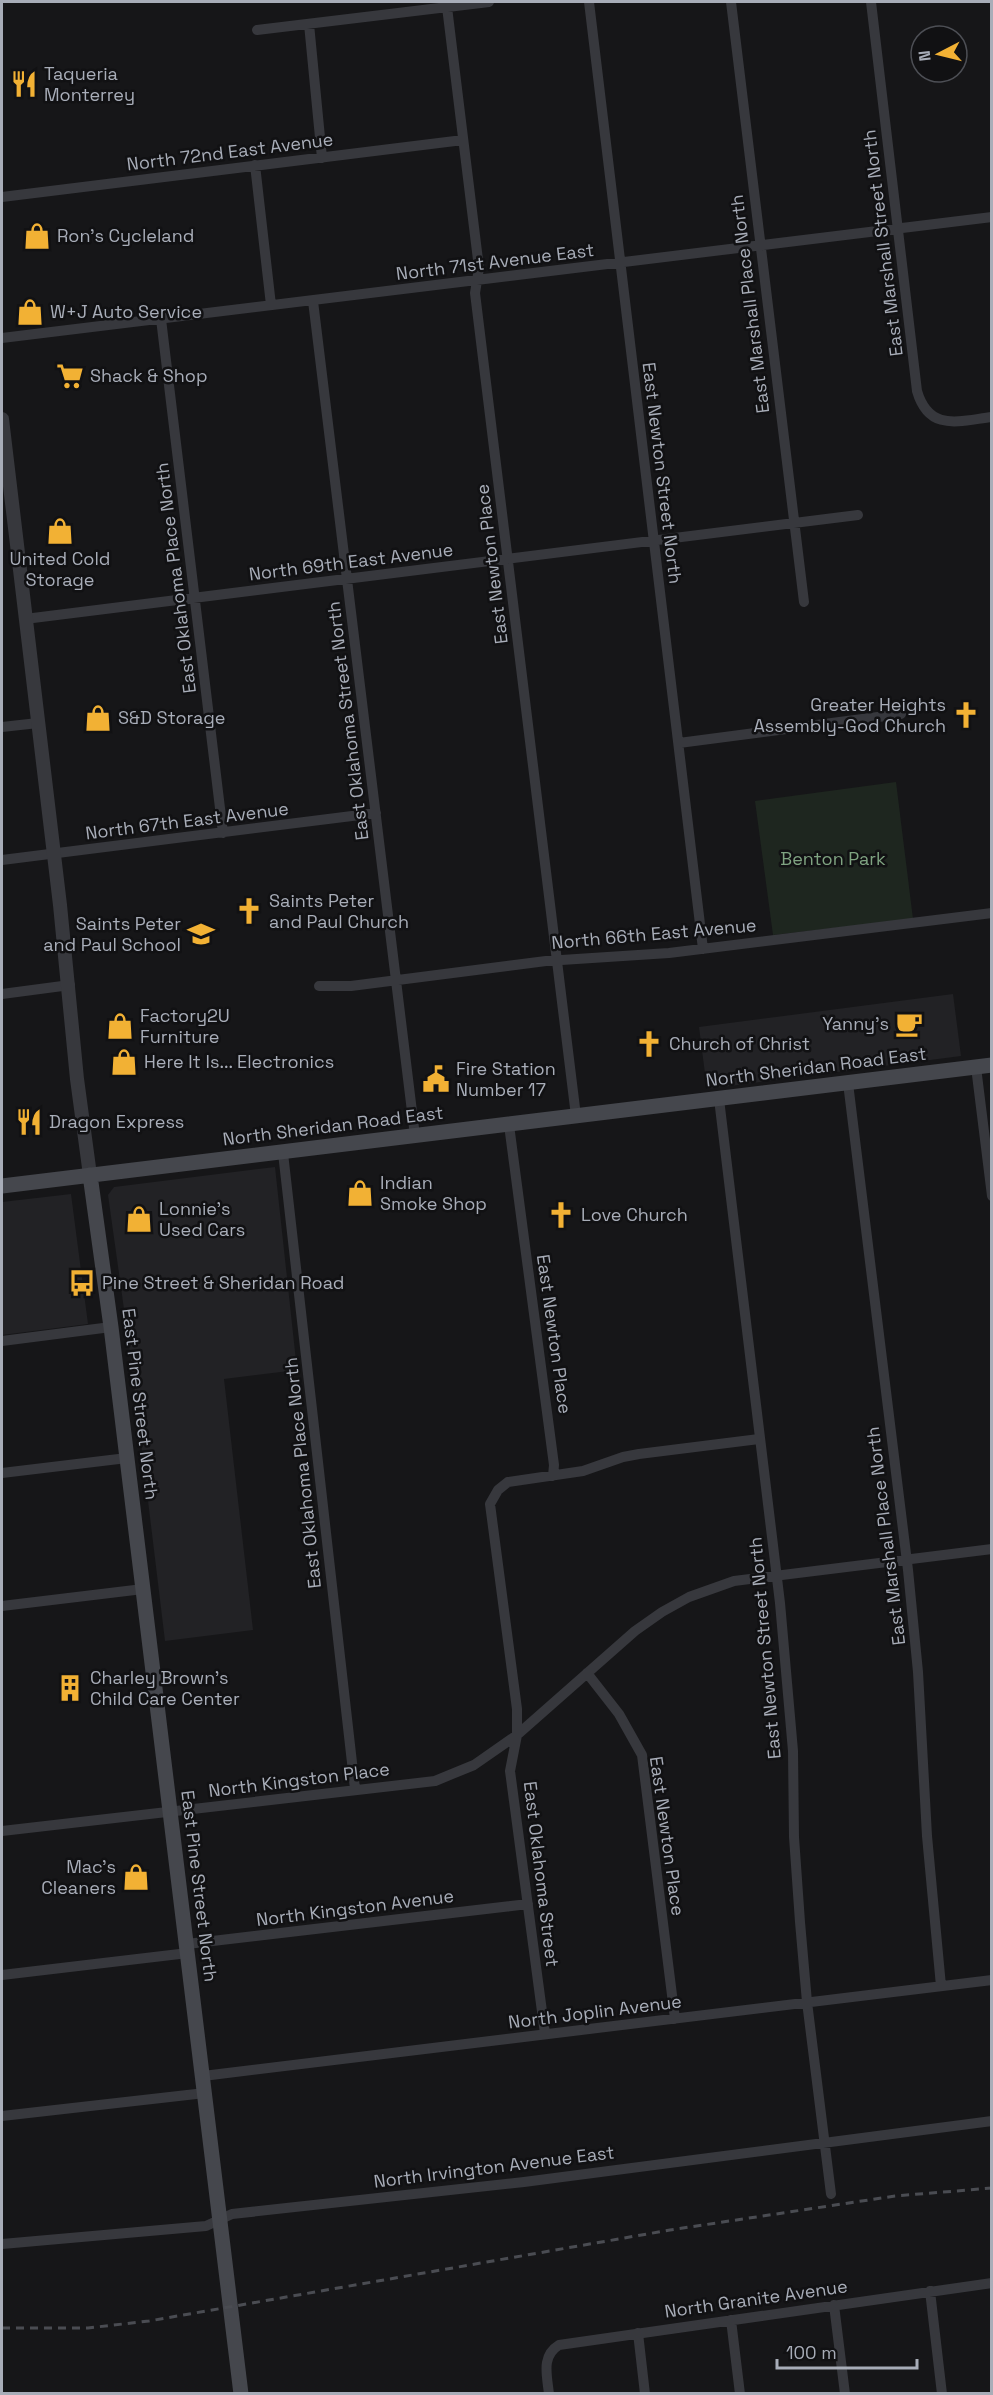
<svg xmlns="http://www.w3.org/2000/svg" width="993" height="2395" viewBox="0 0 993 2395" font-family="'Space Grotesk',sans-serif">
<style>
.built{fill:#222225}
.green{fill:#1e261f}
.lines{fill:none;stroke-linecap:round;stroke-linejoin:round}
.minor{stroke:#37383d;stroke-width:10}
.tertiary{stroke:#37383d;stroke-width:14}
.secondary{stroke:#45474d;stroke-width:15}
.rail{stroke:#4a4c52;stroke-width:3;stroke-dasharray:8 6;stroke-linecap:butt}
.labels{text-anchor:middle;stroke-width:5;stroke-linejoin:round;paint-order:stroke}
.poi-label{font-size:18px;fill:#a8adb8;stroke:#111113;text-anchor:start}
.street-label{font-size:18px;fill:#a8adb8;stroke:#111113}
.park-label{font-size:18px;fill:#7fa381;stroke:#111113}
</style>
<rect width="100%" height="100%" fill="#161618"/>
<path class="built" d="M953 994 961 1056 707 1089 699 1027Z
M275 1167 297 1370 224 1379 253 1630 165 1641 130 1352 108 1195 114 1187Z
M71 1194 88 1324 2 1335V1202Z"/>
<path class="green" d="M896 782 913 919 773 935 755 801Z"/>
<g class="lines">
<path class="minor" d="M589 2 703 949
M731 2 804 602
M871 2 917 391C929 432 958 421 992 417
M447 7 479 268 475 293 576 1116
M309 24 322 158
M257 30 489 2
M255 165 271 305
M2 197 463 140
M313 301 415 1136
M161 319 223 833
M2 338 992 217
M25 619 858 515
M2 727 38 723
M679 743 901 714
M2 860 376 813
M319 986H351L546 961 669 953 992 913
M2 994 70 985
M976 1067 992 1196
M848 1083 908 1570 918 1672 927 1836 941 1986
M719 1099 780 1603 793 1751 794 1837 800 1922 807 2002 831 2194
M509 1125 554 1465 553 1476
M283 1153 355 1789
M2 1341 111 1327
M2 1473 127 1458
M2 1606 143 1589
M587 1673 619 1714 642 1755 675 2019
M2 1831 435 1781 474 1765 517 1735 635 1631 662 1612 689 1597 734 1581 992 1549
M187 1944 528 1904
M2 1975 188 1953
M545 2034 510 1771 517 1735V1709L490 1504 498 1490 508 1482 583 1471 623 1457 639 1454 759 1439
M203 2076 992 1980
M2 2116 205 2093
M2 2244 206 2226 232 2214 524 2182 992 2121
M930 2291 942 2394
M834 2305 845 2394
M731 2320 740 2394
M638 2333 645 2394
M549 2394C547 2375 541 2356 559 2345L992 2283"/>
<path class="tertiary" d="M2 419 60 905 77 1079 90 1175"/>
<path class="secondary" d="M90 1175 111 1327 241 2394
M2 1186 992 1065"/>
<path class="rail" d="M2 2328H88L149 2321 670 2230 895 2196 992 2188"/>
</g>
<defs>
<symbol id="restaurant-bare" viewBox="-9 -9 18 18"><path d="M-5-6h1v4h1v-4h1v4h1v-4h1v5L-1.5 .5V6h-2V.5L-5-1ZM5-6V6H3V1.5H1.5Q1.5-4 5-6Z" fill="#f2b134" stroke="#111113" stroke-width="2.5" paint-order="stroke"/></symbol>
<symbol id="shop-bare" viewBox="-9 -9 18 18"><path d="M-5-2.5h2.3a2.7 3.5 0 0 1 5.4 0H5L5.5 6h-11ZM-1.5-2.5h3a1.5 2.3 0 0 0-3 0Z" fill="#f2b134" stroke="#111113" stroke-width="2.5" paint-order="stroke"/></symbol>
<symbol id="supermarket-bare" viewBox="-9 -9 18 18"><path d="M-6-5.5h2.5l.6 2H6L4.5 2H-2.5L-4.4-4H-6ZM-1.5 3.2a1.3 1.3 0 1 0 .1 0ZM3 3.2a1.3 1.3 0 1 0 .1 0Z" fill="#f2b134" stroke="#111113" stroke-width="2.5" paint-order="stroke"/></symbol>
<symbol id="church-bare" viewBox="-9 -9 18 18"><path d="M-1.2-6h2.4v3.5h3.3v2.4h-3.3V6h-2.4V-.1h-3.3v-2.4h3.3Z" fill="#f2b134" stroke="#111113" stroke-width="2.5" paint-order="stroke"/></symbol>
<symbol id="school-bare" viewBox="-9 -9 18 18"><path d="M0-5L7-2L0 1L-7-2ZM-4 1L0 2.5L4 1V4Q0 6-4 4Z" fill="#f2b134" stroke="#111113" stroke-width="2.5" paint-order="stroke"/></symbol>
<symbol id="cafe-bare" viewBox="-9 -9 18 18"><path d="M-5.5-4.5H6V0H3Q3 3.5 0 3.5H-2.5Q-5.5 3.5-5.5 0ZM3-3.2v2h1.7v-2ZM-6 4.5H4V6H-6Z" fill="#f2b134" stroke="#111113" stroke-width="2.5" paint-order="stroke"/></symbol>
<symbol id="civic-bare" viewBox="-9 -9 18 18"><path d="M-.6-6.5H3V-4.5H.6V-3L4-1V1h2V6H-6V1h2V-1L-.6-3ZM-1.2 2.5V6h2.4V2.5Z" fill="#f2b134" stroke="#111113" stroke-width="2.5" paint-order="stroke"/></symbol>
<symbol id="bus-bare" viewBox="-9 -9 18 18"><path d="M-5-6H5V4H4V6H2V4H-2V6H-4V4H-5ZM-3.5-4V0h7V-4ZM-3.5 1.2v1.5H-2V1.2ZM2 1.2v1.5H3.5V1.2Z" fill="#f2b134" stroke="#111113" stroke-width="2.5" paint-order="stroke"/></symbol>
<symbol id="building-bare" viewBox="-9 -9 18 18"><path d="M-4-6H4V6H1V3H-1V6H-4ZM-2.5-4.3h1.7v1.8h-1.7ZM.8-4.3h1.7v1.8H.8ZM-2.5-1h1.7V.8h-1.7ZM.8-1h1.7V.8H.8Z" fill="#f2b134" stroke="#111113" stroke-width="2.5" paint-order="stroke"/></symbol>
</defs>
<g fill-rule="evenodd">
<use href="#restaurant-bare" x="5" y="65" width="38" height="38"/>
<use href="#shop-bare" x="18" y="217" width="38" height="38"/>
<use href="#shop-bare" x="11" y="293" width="38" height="38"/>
<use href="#supermarket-bare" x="51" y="357" width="38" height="38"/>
<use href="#shop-bare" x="41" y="512" width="38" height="38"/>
<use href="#church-bare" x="947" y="696" width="38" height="38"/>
<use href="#shop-bare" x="79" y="699" width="38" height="38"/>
<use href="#church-bare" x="230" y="892" width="38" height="38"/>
<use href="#school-bare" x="182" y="915" width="38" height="38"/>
<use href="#cafe-bare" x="890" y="1005" width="38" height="38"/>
<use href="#shop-bare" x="101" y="1007" width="38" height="38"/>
<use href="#church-bare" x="630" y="1025" width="38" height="38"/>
<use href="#shop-bare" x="105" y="1043" width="38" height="38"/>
<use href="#civic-bare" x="417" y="1060" width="38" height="38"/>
<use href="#restaurant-bare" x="10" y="1103" width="38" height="38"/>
<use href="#shop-bare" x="341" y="1174" width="38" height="38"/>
<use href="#church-bare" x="542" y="1196" width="38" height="38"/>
<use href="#shop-bare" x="120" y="1200" width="38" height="38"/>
<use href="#bus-bare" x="63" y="1264" width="38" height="38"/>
<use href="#building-bare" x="51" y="1669" width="38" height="38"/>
<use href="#shop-bare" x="117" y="1858" width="38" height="38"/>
</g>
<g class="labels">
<g class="poi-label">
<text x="44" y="80">Taqueria<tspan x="44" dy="21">Monterrey</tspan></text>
<text x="57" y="242">Ron's Cycleland</text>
<text x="50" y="318">W+J Auto Service</text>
<text x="90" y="382">Shack &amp; Shop</text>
<text x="60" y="565" text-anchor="middle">United Cold<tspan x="60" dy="21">Storage</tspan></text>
<text x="946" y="711" text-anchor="end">Greater Heights<tspan x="946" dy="21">Assembly-God Church</tspan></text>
<text x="118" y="724">S&amp;D Storage</text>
<text x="269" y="907">Saints Peter<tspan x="269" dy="21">and Paul Church</tspan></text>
<text x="181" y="930" text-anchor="end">Saints Peter<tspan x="181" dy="21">and Paul School</tspan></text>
<text x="140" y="1022">Factory2U<tspan x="140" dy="21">Furniture</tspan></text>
<text x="889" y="1030" text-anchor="end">Yanny's</text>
<text x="669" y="1050">Church of Christ</text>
<text x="144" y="1068">Here It Is... Electronics</text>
<text x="456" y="1075">Fire Station<tspan x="456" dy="21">Number 17</tspan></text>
<text x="49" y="1128">Dragon Express</text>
<text x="380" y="1189">Indian<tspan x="380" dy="21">Smoke Shop</tspan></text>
<text x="159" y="1215">Lonnie's<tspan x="159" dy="21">Used Cars</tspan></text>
<text x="581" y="1221">Love Church</text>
<text x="102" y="1289">Pine Street &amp; Sheridan Road</text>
<text x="90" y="1684">Charley Brown's<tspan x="90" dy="21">Child Care Center</tspan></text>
<text x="116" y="1873" text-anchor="end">Mac's<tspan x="116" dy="21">Cleaners</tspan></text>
</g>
<g class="street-label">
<text transform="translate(230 152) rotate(-7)" y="6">North 72nd East Avenue</text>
<text transform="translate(883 243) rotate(-97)" y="6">East Marshall Street North</text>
<text transform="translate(495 262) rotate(-7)" y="6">North 71st Avenue East</text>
<text transform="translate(750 304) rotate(-97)" y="6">East Marshall Place North</text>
<text transform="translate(662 473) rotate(83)" y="6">East Newton Street North</text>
<text transform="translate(351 562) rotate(-7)" y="6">North 69th East Avenue</text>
<text transform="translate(492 564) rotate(-97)" y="6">East Newton Place</text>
<text transform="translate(176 578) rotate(-97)" y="6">East Oklahoma Place North</text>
<text transform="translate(348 721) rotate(-97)" y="6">East Oklahoma Street North</text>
<text transform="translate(187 821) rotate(-7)" y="6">North 67th East Avenue</text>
<text transform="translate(654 934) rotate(-5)" y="6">North 66th East Avenue</text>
<text transform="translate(816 1067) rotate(-7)" y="6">North Sheridan Road East</text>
<text transform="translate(333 1126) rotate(-7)" y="6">North Sheridan Road East</text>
<text transform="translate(554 1334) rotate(82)" y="6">East Newton Place</text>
<text transform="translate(140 1404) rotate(83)" y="6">East Pine Street North</text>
<text transform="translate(303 1473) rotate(-96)" y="6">East Oklahoma Place North</text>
<text transform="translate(886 1536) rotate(-97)" y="6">East Marshall Place North</text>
<text transform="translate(765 1648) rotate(-95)" y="6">East Newton Street North</text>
<text transform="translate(299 1780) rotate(-7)" y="6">North Kingston Place</text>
<text transform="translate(667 1836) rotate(82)" y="6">East Newton Place</text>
<text transform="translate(541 1874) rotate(83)" y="6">East Oklahoma Street</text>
<text transform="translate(199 1886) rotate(83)" y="6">East Pine Street North</text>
<text transform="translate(355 1908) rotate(-7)" y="6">North Kingston Avenue</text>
<text transform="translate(595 2012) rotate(-7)" y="6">North Joplin Avenue</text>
<text transform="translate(494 2167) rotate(-7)" y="6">North Irvington Avenue East</text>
<text transform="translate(756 2299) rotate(-8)" y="6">North Granite Avenue</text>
</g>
<g class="park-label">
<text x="833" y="865">Benton Park</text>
</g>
</g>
<rect width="993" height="2395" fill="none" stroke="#a8adb8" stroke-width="6"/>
<g transform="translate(939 54) rotate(263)"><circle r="28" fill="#111113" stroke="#4d4f55" stroke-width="1.5"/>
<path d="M0-4.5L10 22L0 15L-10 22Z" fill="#f2b134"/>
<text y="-9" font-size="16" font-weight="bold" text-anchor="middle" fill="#a8adb8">N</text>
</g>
<path d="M777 2359v9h140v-9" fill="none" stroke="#a8adb8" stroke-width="3"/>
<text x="786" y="2359" font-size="18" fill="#a8adb8" stroke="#111113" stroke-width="4.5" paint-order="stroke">100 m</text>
</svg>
